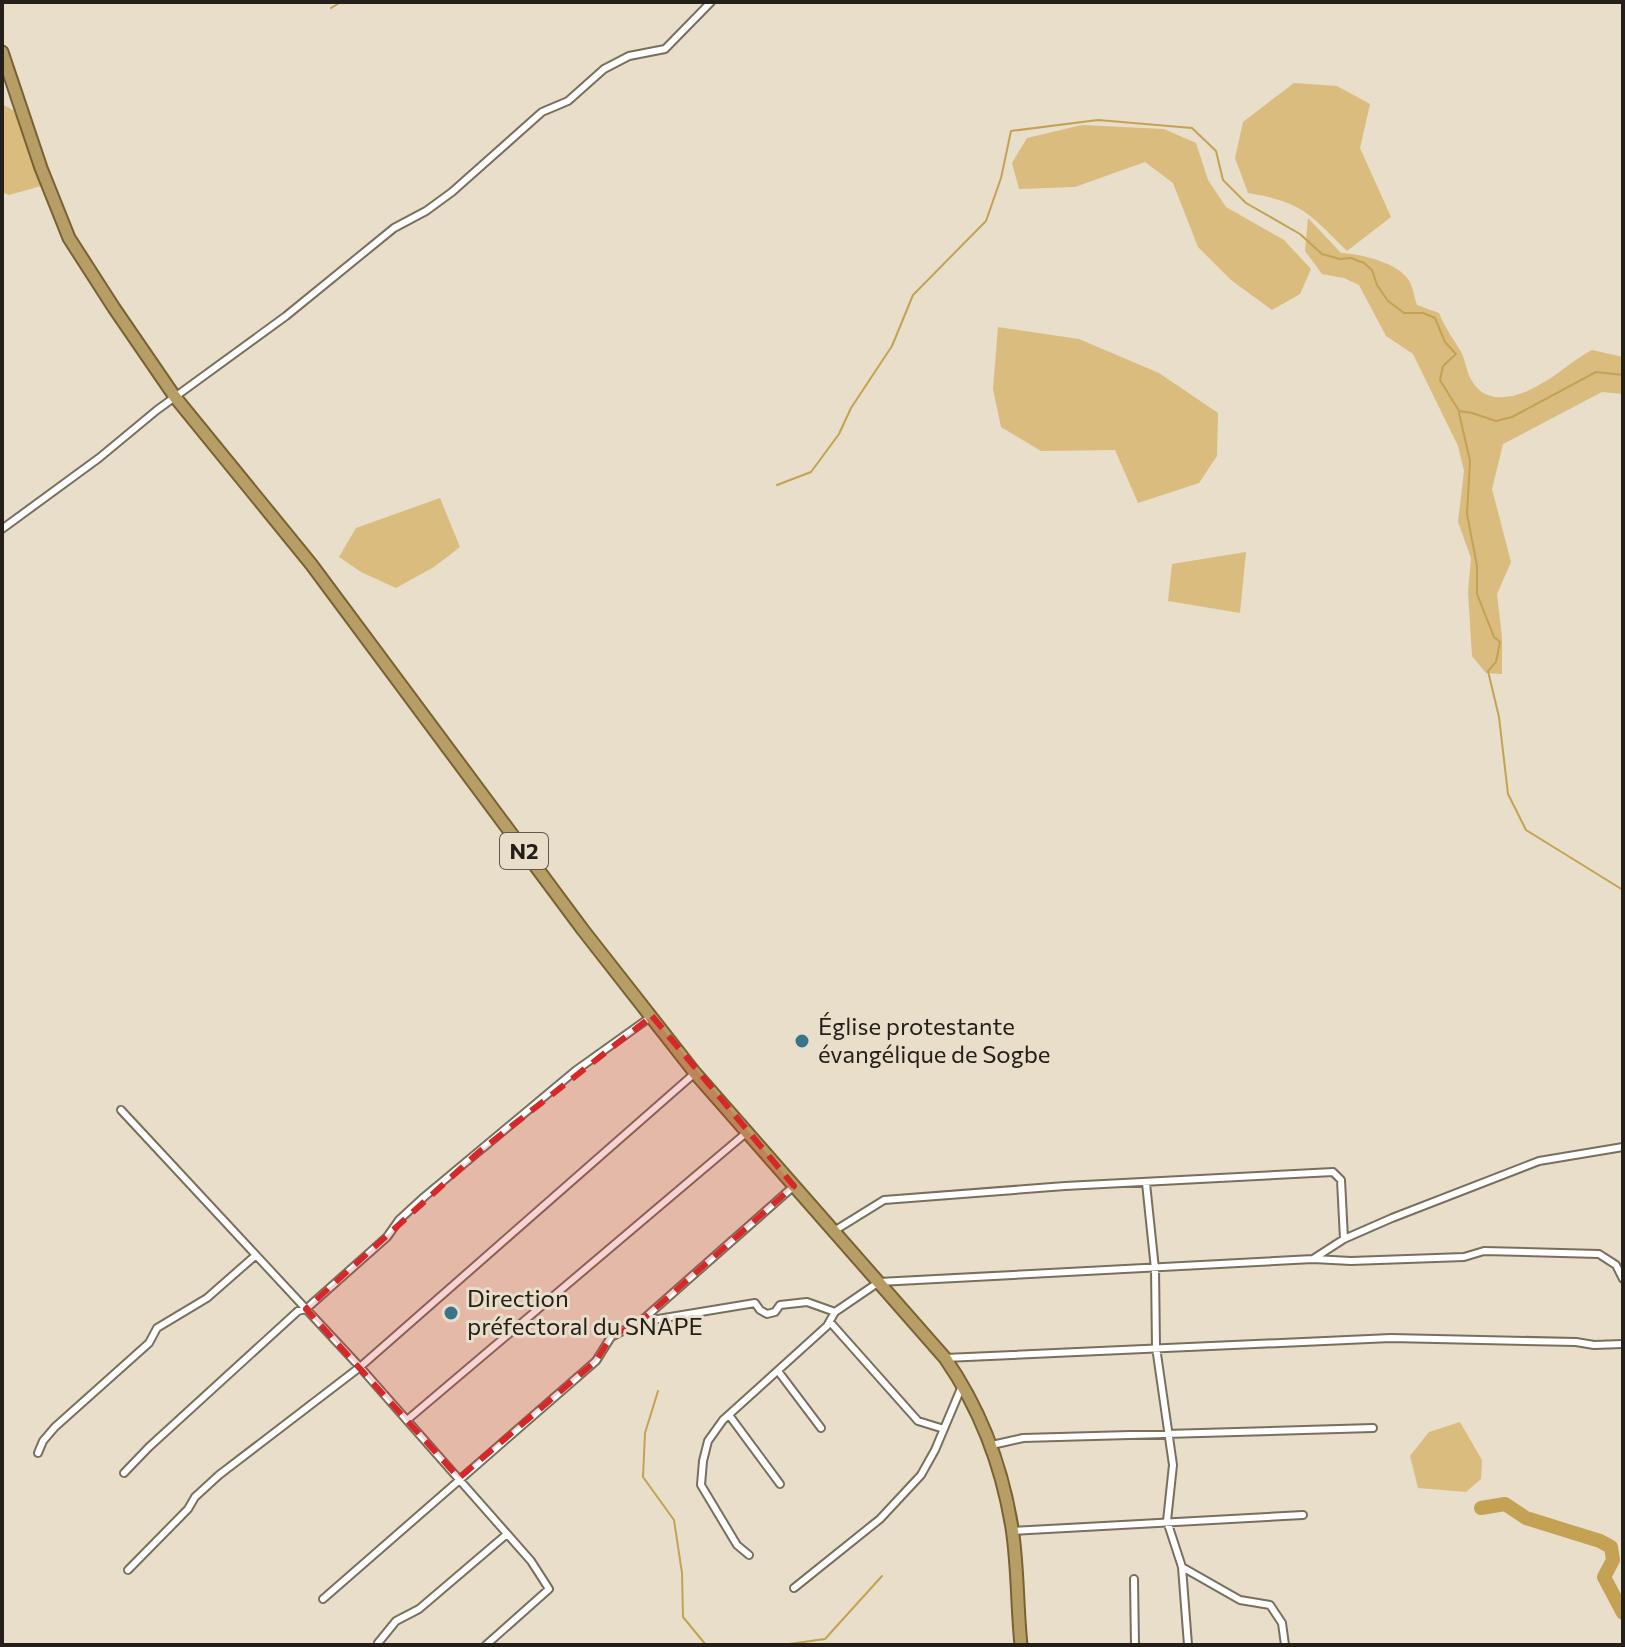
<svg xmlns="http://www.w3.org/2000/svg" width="1625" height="1647" viewBox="0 0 1625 1647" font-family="Commissioner,sans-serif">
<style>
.green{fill:#dabc7e}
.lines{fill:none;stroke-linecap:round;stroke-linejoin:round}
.stream{stroke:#c5a153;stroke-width:2}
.river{stroke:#c5a153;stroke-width:14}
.minor-casing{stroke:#786f5d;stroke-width:10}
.trunk-casing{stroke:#786232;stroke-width:15}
.minor{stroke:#fff;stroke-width:6}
.trunk{stroke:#b79e66;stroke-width:11}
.marked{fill:#d62828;fill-opacity:0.2;stroke:#d62828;stroke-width:6;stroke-dasharray:16 10;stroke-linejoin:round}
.poi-dot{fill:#3a738c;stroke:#e8dec9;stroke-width:3}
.labels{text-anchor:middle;stroke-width:6;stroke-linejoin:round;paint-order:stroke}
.shield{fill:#e8dec9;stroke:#5f594e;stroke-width:2}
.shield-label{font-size:22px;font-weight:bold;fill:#242019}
.poi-label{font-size:24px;fill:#242019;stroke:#e8dec9;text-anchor:start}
</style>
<rect width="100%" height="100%" fill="#e8dec9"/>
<path class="green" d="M1294 83 1337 86 1370 104 1360 148 1391 217 1347 251C1309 213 1302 202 1248 193L1235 158 1243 122Z
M2 104 18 113 45 185 9 195 2 192Z
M1082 125 1164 129 1196 143 1208 180 1226 207 1284 240 1311 269 1300 294 1272 310 1231 280 1198 247 1173 183 1145 162 1075 187 1019 189 1012 163 1027 138Z
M1308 218 1341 253C1360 254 1396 262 1408 279 1413 286 1414 297 1417 305L1439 313C1445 328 1453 338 1461 352 1466 361 1466 372 1472 381 1487 407 1519 397 1539 385 1558 375 1573 360 1592 350L1623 357V394L1602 392 1503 444 1492 489 1511 562 1497 594 1502 637V674L1486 673 1472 656 1468 592 1471 558 1458 522 1464 471 1458 446 1413 354 1386 336 1359 285 1344 278 1322 274 1305 251Z
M998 327 1079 339 1159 373 1218 413 1217 456 1199 483 1138 503 1115 450 1041 451 1001 427 993 389Z
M440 498 460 547 434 567 396 588 361 572 339 557 356 528Z
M1246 552 1240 613 1168 601 1172 564Z
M1460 1422 1482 1460 1481 1479 1466 1492 1418 1488 1410 1456 1429 1432Z"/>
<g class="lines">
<path class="stream" d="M331 8 341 2
M1459 413 1470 461 1467 514 1477 566V594L1494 637 1500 642 1496 662 1488 671 1499 717 1508 794 1526 830 1623 890
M777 485 811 472 839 434 851 408 892 346 913 295 986 221 1001 178 1011 131 1098 120 1192 128 1216 151 1223 180 1246 203 1300 234 1322 254 1340 259 1351 258 1364 263 1372 270 1377 285 1388 301 1404 313H1423L1435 318 1445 342 1456 354 1443 366 1440 380 1459 411 1472 413 1496 421 1512 417 1596 372 1623 375
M658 1391 645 1433 643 1477 674 1520 682 1573 683 1617 706 1645
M782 1645 825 1639 882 1576"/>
<path class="river" d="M1481 1508 1505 1504 1526 1518 1600 1541 1611 1547 1613 1560 1604 1577 1623 1613"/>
<defs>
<path id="minor" d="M2 529 99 458 157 410 286 316 394 228 426 211 452 192 542 112 568 101 604 69 629 56 665 49 711 2
M121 1110 360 1367 531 1561 549 1589 486 1645
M1146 1183 1155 1269 1156 1347 1173 1465 1167 1521 1182 1567 1188 1645
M834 1231 884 1200 1065 1186 1333 1172 1341 1180 1344 1239
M1313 1259 1344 1239 1392 1218 1539 1161 1623 1147
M640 1322 755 1303 760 1310 767 1314 775 1312 780 1305 807 1302 835 1312
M830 1322 918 1421 944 1429
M945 1358 1391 1338 1576 1342 1594 1345 1623 1344
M778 1371 821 1428
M729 1415 780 1484
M407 1420 746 1133
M992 1445 1023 1438 1373 1428
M38 1453 43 1441 55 1427 149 1343 157 1328 207 1298 256 1255
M124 1473 149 1447 298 1311 306 1309 387 1237 399 1220 424 1197 575 1071 652 1016
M1013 1531 1303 1515
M749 1555 737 1545 701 1485 703 1461 708 1441 723 1420 827 1326 835 1312 879 1282 1313 1259 1351 1261 1464 1257 1484 1251 1599 1254 1616 1265 1623 1279
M1182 1567 1240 1600 1270 1605 1282 1623 1285 1645
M128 1570 188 1509 195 1497 219 1475 360 1367 695 1073
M1134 1579 1135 1645
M794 1588 880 1519 921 1475 935 1450 962 1386
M323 1599 596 1361 611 1337 640 1322 794 1186
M378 1643 396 1621 419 1609 507 1534"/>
<path id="trunk" d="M2 52 41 168 69 238 114 308 175 397 311 564 583 930 695 1073 945 1358C981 1410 1002 1466 1012 1528 1018 1566 1017 1607 1021 1645"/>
</defs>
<use href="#minor" class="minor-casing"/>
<use href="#trunk" class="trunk-casing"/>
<use href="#minor" class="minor"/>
<use href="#trunk" class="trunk"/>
</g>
<path class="marked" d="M652 1016 794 1186 640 1322 611 1337 596 1361 459 1478 306 1309 480 1151Z"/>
<g class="poi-dot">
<circle cx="802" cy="1041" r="8"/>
<circle cx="451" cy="1313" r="8"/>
</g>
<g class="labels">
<rect class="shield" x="500" y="833" width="48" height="36" rx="6"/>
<g class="shield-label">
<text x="524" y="859">N2</text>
</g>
<g class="poi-label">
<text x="818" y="1035">Église protestante<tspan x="818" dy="28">évangélique de Sogbe</tspan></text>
<text x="467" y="1307">Direction<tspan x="467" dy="28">préfectoral du SNAPE</tspan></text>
</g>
</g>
<rect width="1625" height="1647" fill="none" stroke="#242019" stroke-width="8"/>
</svg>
